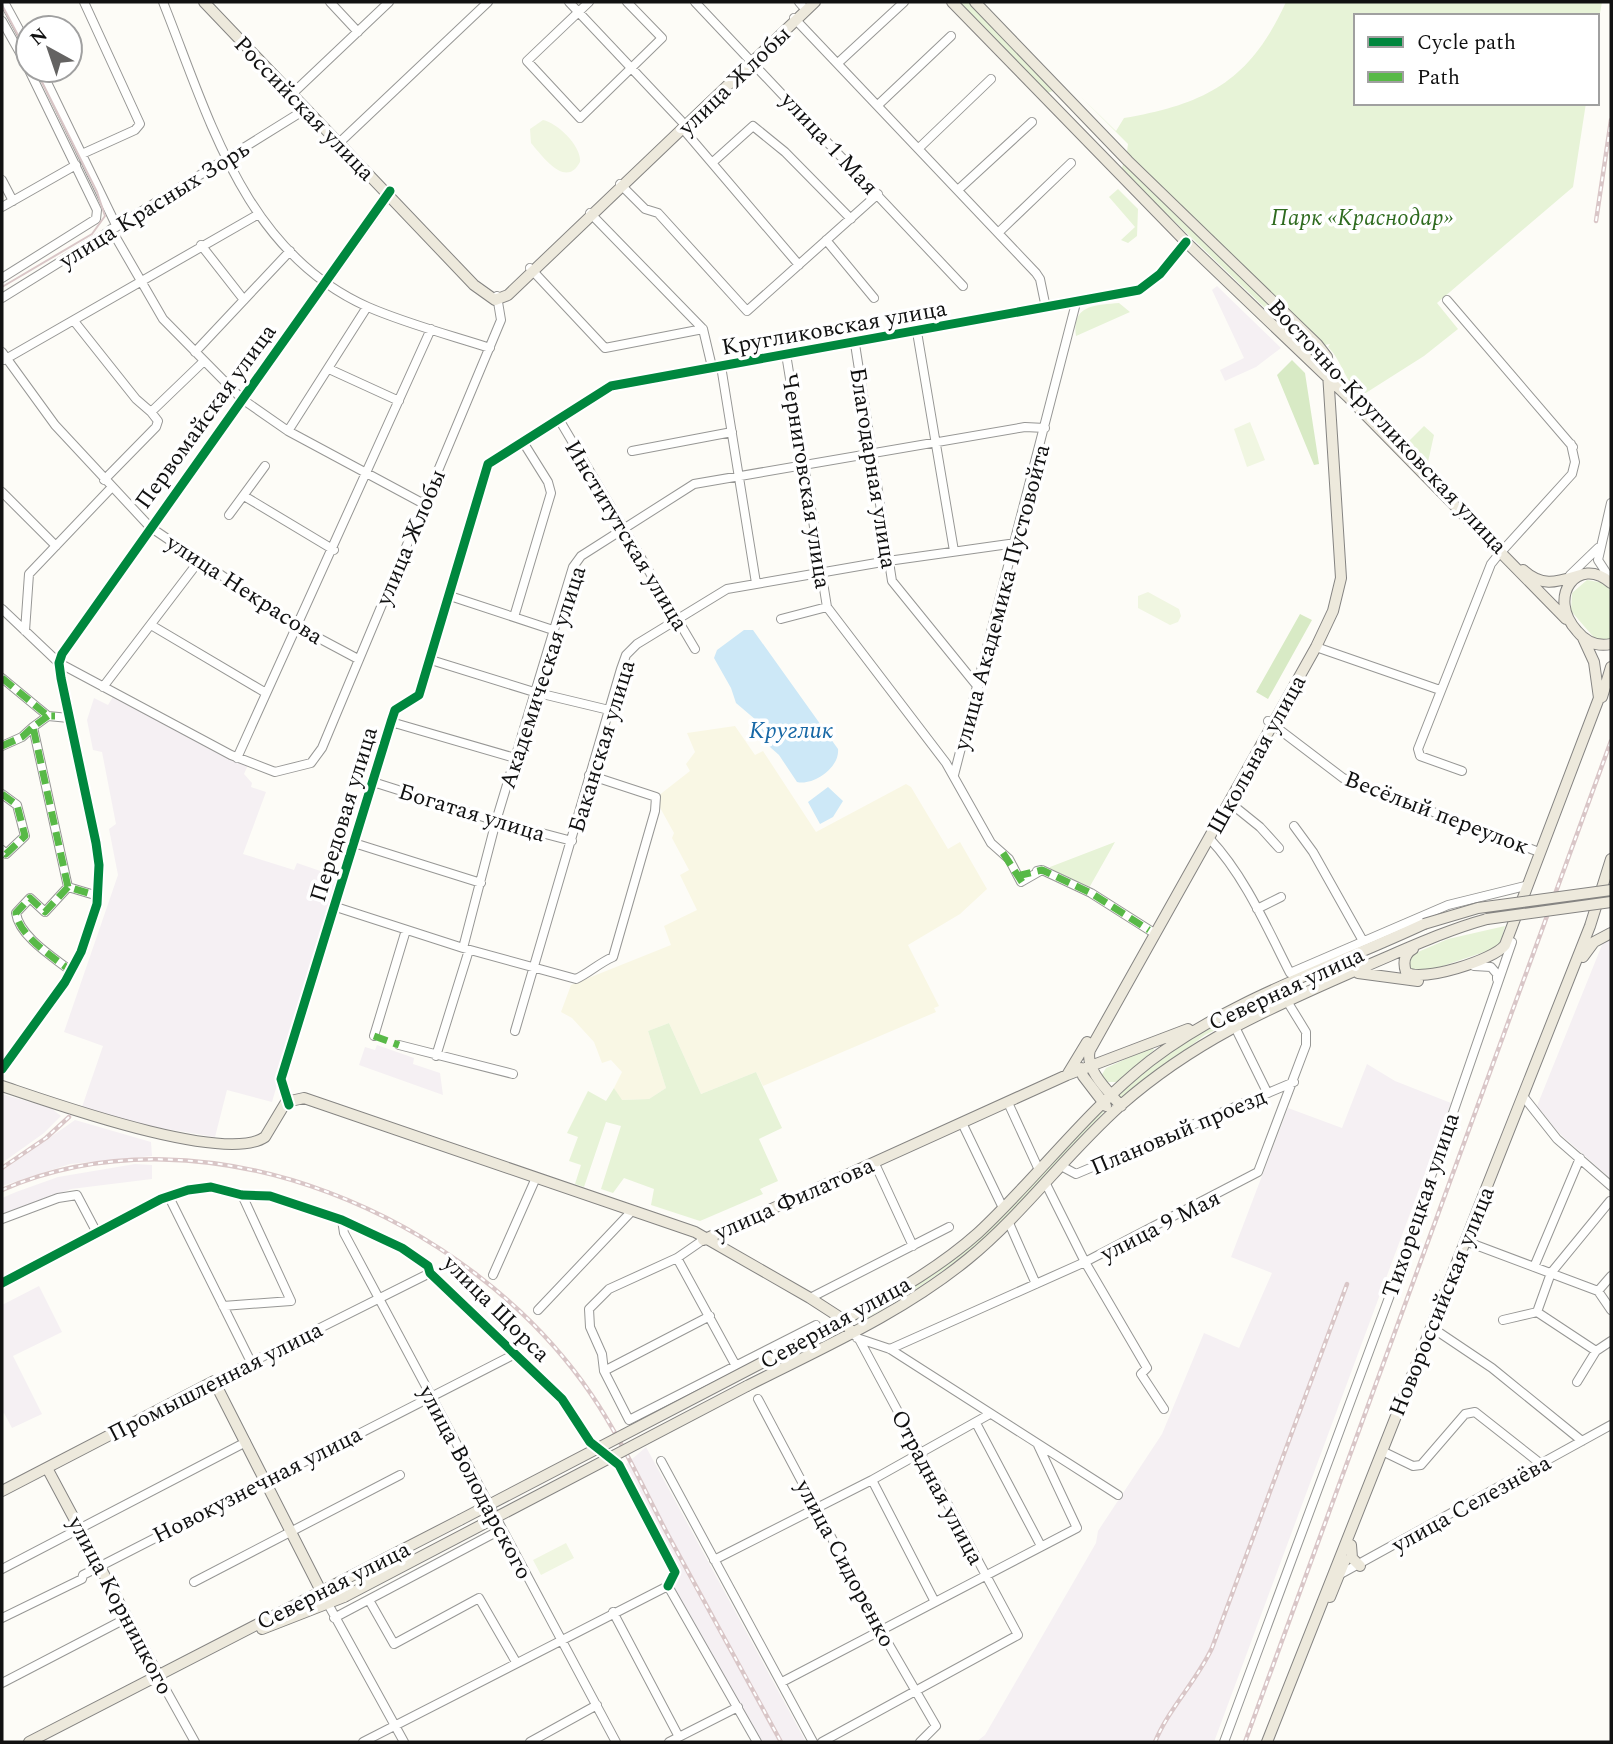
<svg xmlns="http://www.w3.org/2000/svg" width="1613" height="1744" viewBox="0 0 1613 1744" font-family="Spectral,serif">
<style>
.industrial{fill:#f5f0f3}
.farmland{fill:#f9f7e4}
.green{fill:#e7f3d7}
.forest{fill:#d8eac5}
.pitch{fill:#f0f6e1}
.water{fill:#cde8f7}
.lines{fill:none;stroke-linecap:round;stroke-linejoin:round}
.minor-casing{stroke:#979795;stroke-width:10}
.major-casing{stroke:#858482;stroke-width:12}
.minor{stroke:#fffffe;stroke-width:8}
.major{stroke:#ede9dc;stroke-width:10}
.tram{stroke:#d9c6c7;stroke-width:2}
.rail-casing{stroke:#d9c6c7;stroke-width:4.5}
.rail{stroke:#fff;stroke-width:2;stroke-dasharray:5;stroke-linecap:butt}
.major-bridge-casing{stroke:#858482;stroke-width:12;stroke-linecap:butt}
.major-bridge{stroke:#ede9dc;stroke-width:10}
.quiet{stroke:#58b947;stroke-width:7;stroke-dasharray:14 7;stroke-linecap:butt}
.cycleway-casing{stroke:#fff;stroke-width:13}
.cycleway{stroke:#00873e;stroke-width:9}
.labels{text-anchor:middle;stroke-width:7;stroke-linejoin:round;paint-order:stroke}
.street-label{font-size:23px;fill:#111;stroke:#fff}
.park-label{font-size:23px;font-style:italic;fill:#2f6b1f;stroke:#fff}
.water-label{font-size:24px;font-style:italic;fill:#1768a6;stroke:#fff}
</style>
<rect width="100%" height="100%" fill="#fdfcf7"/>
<path class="industrial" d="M1217 286 1281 348 1256 367 1225 381 1220 370 1244 358 1212 290Z
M114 695 248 765 244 774 252 783 251 787 266 792 243 854 294 870 297 863 338 877 272 1102 227 1090 215 1137 136 1124 82 1107 103 1046 64 1032 118 875 109 829 116 824 102 752 93 750 87 720 94 698 108 705Z
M1606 935H1611V1179L1559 1133 1537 1106Z
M377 1045 414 1058 413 1064 440 1073 443 1095 359 1065 365 1047 375 1050Z
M1367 1064 1395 1081 1451 1103 1214 1742H976L985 1735 1096 1543 1098 1531 1162 1434 1204 1333 1239 1348 1272 1273 1231 1257 1288 1108 1342 1128Z
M2 1094 51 1108 61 1116 44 1133 2 1163Z
M75 1120 151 1142 152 1156 70 1164 2 1186V1171Z
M135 1164 152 1165V1179L71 1189 2 1215V1198L16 1192 58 1177Z
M39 1286 62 1332 13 1356 42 1414 12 1428 4 1413 2 1414V1305Z
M646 1447 806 1742H752L668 1588 679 1570 624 1466Z"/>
<path class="farmland" d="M735 726 755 755 763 751 816 832 906 784 911 787 948 849 960 842 987 889 960 914 908 945 939 1006 934 1008 936 1012 763 1086 756 1072 701 1094 669 1023 648 1031 666 1088 649 1099 621 1100 614 1088 622 1072 611 1060 602 1063 594 1042 572 1018 561 1012 571 985 671 945 664 926 697 910 680 875 689 870 672 838 674 833 658 804V796L690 771 686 764 695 752 687 733Z"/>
<path class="green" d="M959 2H969L1053 91 1047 93Z
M1286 2H1602L1597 30V16H1356V103H1586L1573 187 1437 303 1458 329 1424 356 1361 396C1346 383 1342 361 1328 347L1330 344 1325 345 1127 152 1128 144 1080 96 1116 131 1124 118C1206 104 1250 81 1286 2Z
M1123 164 1319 352 1315 356 1148 196 1122 168Z
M1118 189 1138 209 1137 236 1128 243 1121 240 1135 227 1109 197Z
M1119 303 1130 312 1076 336C1071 305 1095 305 1119 303Z
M1424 426 1434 435 1428 462 1407 443Z
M1587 580 1604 583 1611 591V641H1597L1571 611 1572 593Z
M1115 842 1089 888 1050 869V867Z
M1505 926 1500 944 1490 950 1422 973 1412 971 1409 965 1411 955 1448 939Z
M1258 1003 1260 1008 1205 1035 1120 1099 1118 1095C1161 1057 1206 1026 1258 1003Z
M669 1023 701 1094 756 1072 782 1128 759 1139 778 1181 760 1189 763 1194 700 1221 651 1205 654 1189 624 1178 613 1193 601 1189 621 1126 606 1122 584 1187 575 1184 581 1165 569 1161 578 1137 567 1133 588 1091 606 1101 614 1088 622 1100 649 1099 666 1088 648 1031Z
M1152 1047 1154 1050 1117 1082H1104L1101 1076 1106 1068Z
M1102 1111 1104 1112C1068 1150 1034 1191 997 1227 956 1265 909 1295 860 1322L855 1318 921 1280Z"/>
<path class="forest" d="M1292 360 1305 373 1319 464 1314 465 1277 375Z
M1300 614 1312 620 1268 699 1256 692Z"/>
<path class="pitch" d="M543 120C558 123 582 147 580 162 566 189 543 157 531 143L530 129Z
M1250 422 1265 460 1247 467 1234 429Z
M1148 592 1179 609 1181 616 1178 622 1170 625 1138 608V596Z
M566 1543 574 1558 541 1575 533 1560Z"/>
<path class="water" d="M744 630H753L838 749C840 767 814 786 797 782L779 755 770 747 756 720 736 703 731 688 714 658 717 650Z
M828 787 843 801 833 817 820 824 808 802Z"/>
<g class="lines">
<defs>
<path id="minor" d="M4 2 28 46
M163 2C209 117 244 252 368 307 407 324 450 335 490 348
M330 2 358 32
M569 2 686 126
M589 2 527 61 580 118 662 38 627 2
M695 2 963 286
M799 2 806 10
M794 18 1036 273 1040 279 1046 308
M2 21 28 67
M838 63 904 2
M41 70 116 225
M292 94 389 2
M878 105 951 36
M683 129 799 265
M339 143 488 2
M919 148 991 79
M82 154 135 130 140 124 84 2
M713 162 753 126 785 152 851 219
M2 180 13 201
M620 184 645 209 658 213 747 311 878 194
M959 189 1032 122
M2 207 76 165
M590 213 703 329
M111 229 163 319 242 399 288 431 424 504
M999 232 1071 163
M826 240 874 298
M201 245 244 300
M530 268 605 348 703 329
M2 278 96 219 97 210 29 70
M2 298 306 109
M1447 300 1573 447
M74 321 136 399 151 412
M703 329 712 367
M917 332 954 551
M855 344 892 581 978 687
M2 352 55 425 150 527 298 627 358 659
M195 352 290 251
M786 354 827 607 946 763 991 843 1009 859 1021 882 1042 870
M4 360 257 215
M721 366 756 583
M329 369 399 401
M560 421 695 649
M288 431 367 307
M632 451 732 432
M104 480 156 427 158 421 151 412 203 362
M2 492 56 546
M244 496 334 550
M1611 503 1598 560 1611 580
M229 515 265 466
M1503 550 1572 474 1575 462 1571 444
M1570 575 1598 548
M450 596 553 630
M2 609 59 663 231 755 275 772 311 763 322 748 501 320 497 296
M514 617 551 493 548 482 523 442
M781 619 827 607
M151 625 266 693
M25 631 29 574 112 487
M1316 647 1440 690
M431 660 534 692 609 710
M2 678 48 716 69 718
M103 687 199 561
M48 716 33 727 68 887 98 896
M1268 721 1343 778 1539 852
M391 722 515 758
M2 746 22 737 33 727
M237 758 431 329
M1462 771 1420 756 1418 749 1491 564 1499 554
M954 775 1076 303
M373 782 496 821 572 841
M2 794 17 805 25 836 6 854 2 850
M1229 802 1260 827 1279 848
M1294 826 1313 852 1363 941
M1209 838C1245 876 1267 928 1290 973L1448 905 1525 886
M354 843 481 883
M1037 871 1042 870 1091 893 1154 933
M68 887 45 912 30 898 16 913C19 936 53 957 71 971
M336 907 463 948 576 979C589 973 599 963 613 957L655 811 656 797 589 775
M1257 909 1281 897
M463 948 496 821 573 567 581 556 694 484 1025 427 1045 428
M1474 966 1491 967 1497 974V979
M1234 1025 1267 1092
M515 1031 621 669 626 655 637 644 727 589 888 561 1016 543
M374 1036 406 930
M399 1045 513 1074
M436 1056 469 950
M2 1069 65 982 81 952 97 904 99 865 96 843 61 678 59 663 62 654 390 193
M1523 1096 1557 1139 1611 1186
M289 1105 281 1079 391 722 395 710 419 695 488 464 611 386 1139 290 1160 274 1186 242
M1010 1107 1039 1170
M964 1127 1003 1208
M876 1166 913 1246
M1063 1167 1076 1174 1294 1082
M1046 1184 1085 1262 1147 1368 1141 1374 1164 1409
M169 1197 251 1362
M2 1219 58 1198 77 1195 97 1233
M342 1220 344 1233 616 1742
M1009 1223 1036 1284
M703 1240 677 1258 609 1289 589 1309 590 1327 602 1354 604 1371 629 1420 816 1325
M1465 1241 1598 1291 1611 1310
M677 1258 736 1366
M1534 1267 1580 1158
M493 1275 535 1180
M2 1283 161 1199 188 1190 211 1187 242 1195 270 1196 342 1220 402 1248 428 1266 430 1273 562 1399 590 1442 619 1465 675 1572 668 1586
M1598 1291 1611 1276
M810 1298 949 1227
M223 1306 291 1301 242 1195
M538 1310 630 1213
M1537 1312 1551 1273 1610 1201
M1503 1320 1537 1312 1596 1351
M1431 1327 1492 1368 1582 1441
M857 1338 890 1349 1118 1495
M890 1349 1085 1262 1258 1172 1306 1045V1032L1287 1001
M604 1371 710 1316
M214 1381 430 1273
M1577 1382 1596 1351 1611 1341
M758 1399 881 1631 936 1726 920 1742
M976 1423 1041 1546
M1382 1451 1413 1466 1421 1465 1465 1414 1475 1412 1541 1464
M661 1461 813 1742
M872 1480 935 1602
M714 1560 872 1480 990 1414
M2 1569 246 1442
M1335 1577 1611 1425
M194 1582 400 1475
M668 1586 757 1742
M322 1593 404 1742
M369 1600 394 1644 479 1598 516 1662
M613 1612 679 1737
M2 1618 82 1579 83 1575 515 1354
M334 1618 502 1529
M161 1681 195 1742
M782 1682 1077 1528 1038 1445
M2 1683 127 1618
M363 1742 668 1586
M530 1742 597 1705
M669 1742 738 1707
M822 1742 1018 1635 859 1339 851 1332
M1224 1742 1390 1295 1512 942"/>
<path id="major" d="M204 2 474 285 495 300 508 295 815 2
M952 2 1186 242 1349 398 1566 619
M975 2 1128 161 1317 344 1327 357 1341 578 1333 611 1316 647 1090 1050C1084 1069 1109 1092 1121 1106
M1523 570C1544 589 1559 581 1584 574
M1611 583C1578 554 1546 597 1577 631 1586 642 1597 647 1611 644
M1602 697 1611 667
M1413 949C1404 954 1403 963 1406 972 1421 983 1494 960 1505 945L1599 698 1594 662 1583 638
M1583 957 1594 942 1611 933
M1358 973 1418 981
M1081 1068 1083 1076 1106 1106
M1067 1075 1087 1042
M2 1086C50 1102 225 1165 265 1137L286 1102 304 1098 695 1232 810 1298 844 1320 851 1332
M703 1240 1067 1075 1188 1029
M817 1334C873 1305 931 1275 978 1233 1037 1178 1086 1111 1150 1061 1231 999 1332 967 1424 924
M747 1386C822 1348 902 1313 968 1259 1024 1213 1067 1153 1121 1105 1195 1040 1270 1008 1359 969 1402 951 1443 931 1487 919
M47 1468 161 1681
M2 1491 214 1381 322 1593
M1351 1545 1352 1558 1360 1566
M1330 1597 1345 1560
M262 1629 344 1597
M29 1742 460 1520
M1267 1742 1590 926 1611 859"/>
</defs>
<use href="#minor" class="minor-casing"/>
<use href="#major" class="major-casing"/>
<use href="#minor" class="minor"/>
<use href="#major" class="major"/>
<path class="tram" d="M2 5 28 54
M2 287 92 234 105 216 97 192 36 70"/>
<defs>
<path id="rail" d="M1596 221 1611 120
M2 1168 46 1138 69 1117
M2 1190C206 1101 471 1217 591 1394 621 1438 643 1488 668 1535 705 1604 744 1673 781 1742
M1155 1742C1169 1708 1196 1682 1212 1648L1347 1284
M1245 1742 1611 741"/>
</defs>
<use href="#rail" class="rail-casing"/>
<use href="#rail" class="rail"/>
<defs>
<path id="major-bridge" d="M1487 919 1611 902
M1424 924 1478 908 1611 890
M460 1520 817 1334
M344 1597 747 1386"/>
</defs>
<use href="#major-bridge" class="major-bridge-casing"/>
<use href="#major-bridge" class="major-bridge"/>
<path class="quiet" d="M2 678 48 716H55
M48 716 33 727 68 887 98 896
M2 746 22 737 33 727
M2 794 17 805 25 836 6 854 2 850
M1003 853 1022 882
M1017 876 1042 870 1091 893 1149 930
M68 887 45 912 30 898 16 913C19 936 53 957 71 971
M374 1036 399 1045"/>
<defs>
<path id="cycleway" d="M2 1069 65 982 81 952 97 904 99 865 96 843 61 678 59 663 62 654 390 191
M289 1105 281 1079 391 722 395 710 419 695 488 464 611 386 1139 290 1160 274 1186 242
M2 1283 161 1199 188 1190 211 1187 242 1195 270 1196 342 1220 402 1248 428 1266 430 1273 562 1399 590 1442 619 1465 675 1572 668 1586"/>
</defs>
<use href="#cycleway" class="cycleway-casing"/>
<use href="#cycleway" class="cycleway"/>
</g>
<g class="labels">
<g class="street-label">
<text transform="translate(734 80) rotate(-44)" y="8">улица Жлобы</text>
<text transform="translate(305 108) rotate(46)" y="8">Российская улица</text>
<text transform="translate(830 143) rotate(47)" y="8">улица 1 Мая</text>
<text transform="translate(154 204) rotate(-32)" y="8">улица Красных Зорь</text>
<text transform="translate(834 327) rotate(-10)" y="8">Кругликовская улица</text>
<text transform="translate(205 416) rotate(-54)" y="8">Первомайская улица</text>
<text transform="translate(1388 426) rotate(47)" y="8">Восточно-Кругликовская улица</text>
<text transform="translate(874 468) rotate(81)" y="8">Благодарная улица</text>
<text transform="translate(807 481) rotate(81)" y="8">Черниговская улица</text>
<text transform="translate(627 535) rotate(59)" y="8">Институтская улица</text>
<text transform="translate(410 537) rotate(-67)" y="8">улица Жлобы</text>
<text transform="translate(245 589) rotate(33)" y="8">улица Некрасова</text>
<text transform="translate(1001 597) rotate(-75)" y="8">улица Академика Пустовойта</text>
<text transform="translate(542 677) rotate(-72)" y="8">Академическая улица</text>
<text transform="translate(601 746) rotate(-73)" y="8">Баканская улица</text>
<text transform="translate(1256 754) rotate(-61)" y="8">Школьная улица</text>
<text transform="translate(472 812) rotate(17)" y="8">Богатая улица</text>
<text transform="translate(1437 812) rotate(21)" y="8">Весёлый переулок</text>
<text transform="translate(343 814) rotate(-73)" y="8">Передовая улица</text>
<text transform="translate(1286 988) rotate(-25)" y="8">Северная улица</text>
<text transform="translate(1178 1131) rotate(-23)" y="8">Плановый проезд</text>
<text transform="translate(794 1198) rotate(-24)" y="8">улица Филатова</text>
<text transform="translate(1420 1205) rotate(-71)" y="8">Тихорецкая улица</text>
<text transform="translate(1160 1225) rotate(-27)" y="8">улица 9 Мая</text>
<text transform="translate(1441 1301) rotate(-68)" y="8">Новороссийская улица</text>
<text transform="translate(497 1308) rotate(45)" y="8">улица Щорса</text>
<text transform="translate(835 1322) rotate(-29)" y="8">Северная улица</text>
<text transform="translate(215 1381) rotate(-27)" y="8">Промышленная улица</text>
<text transform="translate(476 1482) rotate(62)" y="8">улица Володарского</text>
<text transform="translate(257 1484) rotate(-27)" y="8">Новокузнечная улица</text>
<text transform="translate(938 1487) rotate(62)" y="8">Отрадная улица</text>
<text transform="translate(1471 1503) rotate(-29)" y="8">улица Селезнёва</text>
<text transform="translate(846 1563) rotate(62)" y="8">улица Сидоренко</text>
<text transform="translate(333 1585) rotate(-27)" y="8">Северная улица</text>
<text transform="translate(121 1605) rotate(62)" y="8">улица Корницкого</text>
</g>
<g class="park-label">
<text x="1362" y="225">Парк «Краснодар»</text>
</g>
<g class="water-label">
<text x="791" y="738">Круглик</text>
</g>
</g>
<rect width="1613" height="1744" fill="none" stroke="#111111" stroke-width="7"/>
<rect x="1354" y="14" width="245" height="91" fill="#ffffff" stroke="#a0a0a0" stroke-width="2"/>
<rect x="1368" y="37" width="35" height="10" fill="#00873e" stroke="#a0a0a0" stroke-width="2"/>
<text x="1417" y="49" font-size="21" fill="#111111">Cycle path</text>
<rect x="1368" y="72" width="35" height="10" fill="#58b947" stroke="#a0a0a0" stroke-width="2"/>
<text x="1417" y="84" font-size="21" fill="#111111">Path</text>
<g transform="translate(49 49) rotate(320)"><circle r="33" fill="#ffffff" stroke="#a0a0a0" stroke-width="2"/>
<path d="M0-5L12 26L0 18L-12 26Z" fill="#646362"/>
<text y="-10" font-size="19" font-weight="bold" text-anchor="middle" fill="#111111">N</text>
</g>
</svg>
